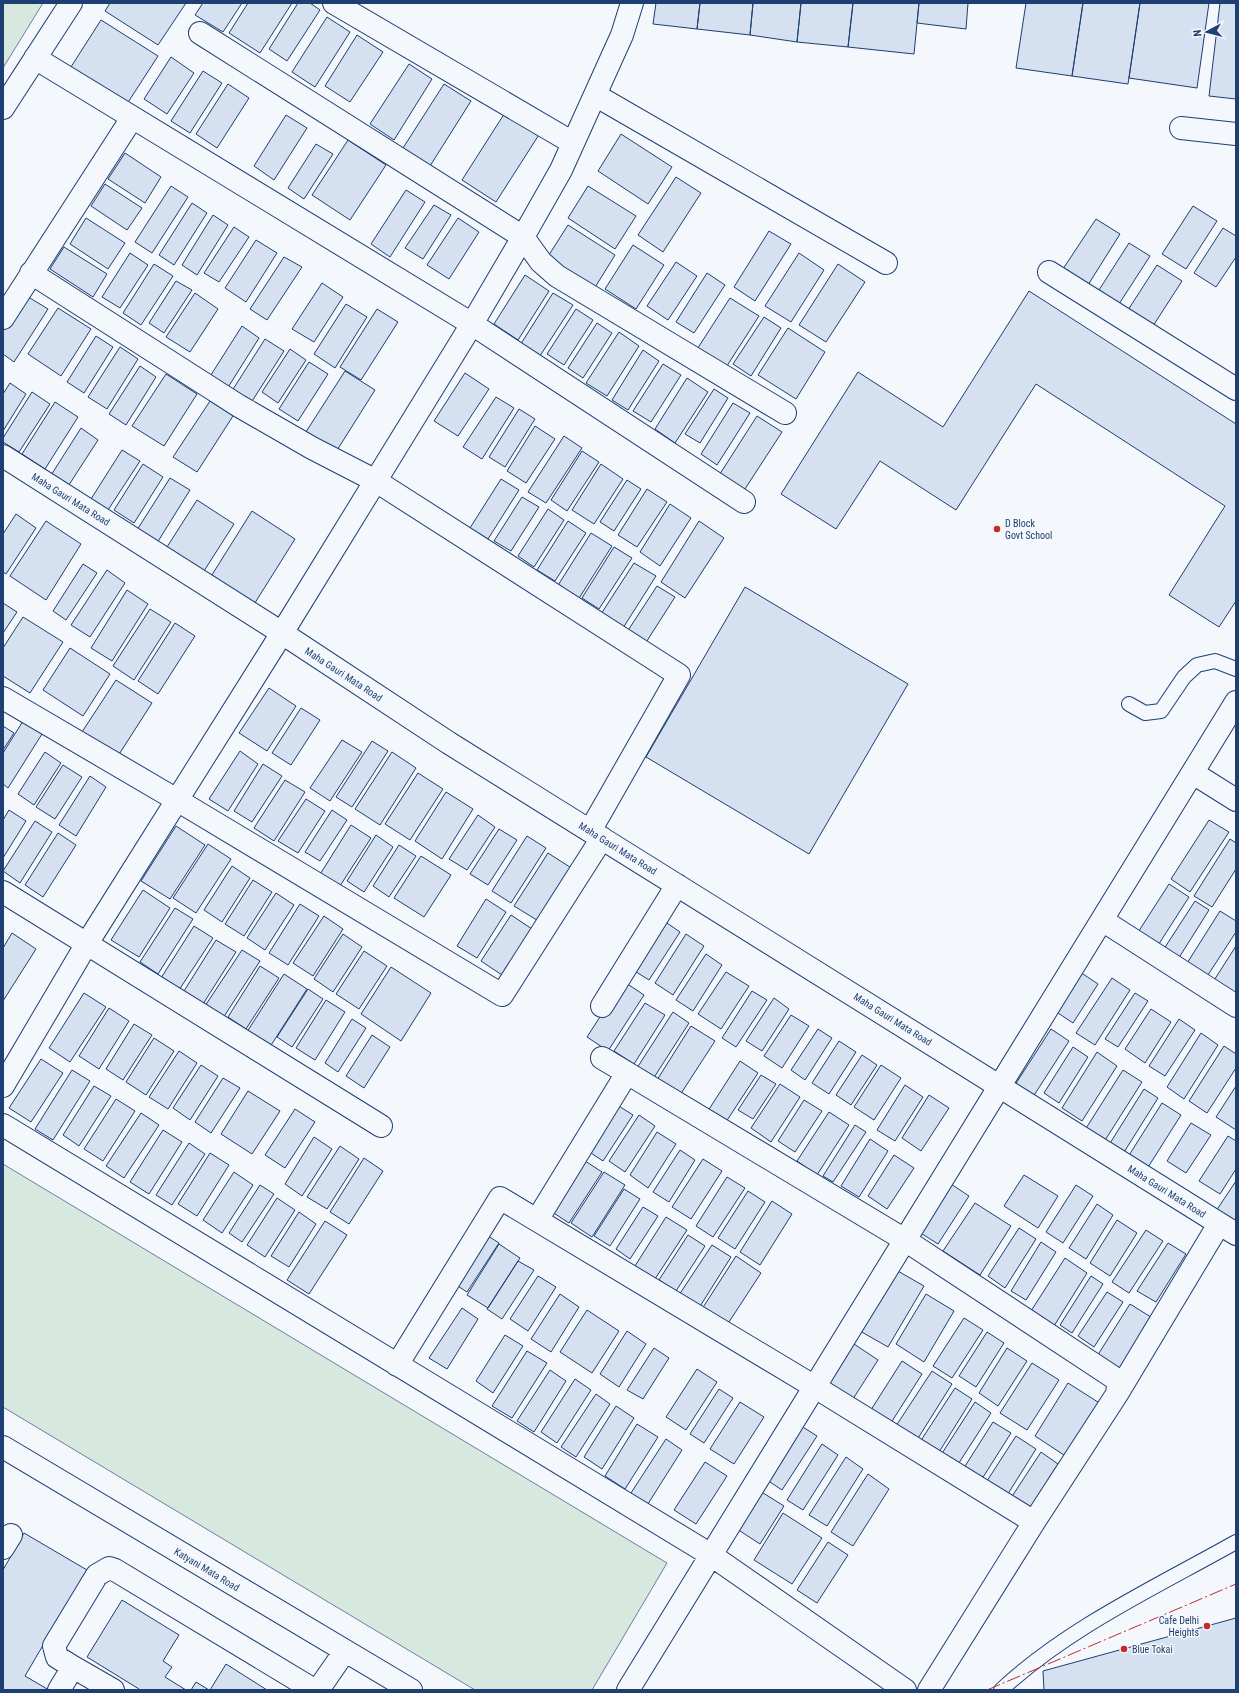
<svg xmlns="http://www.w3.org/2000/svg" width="1239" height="1693" viewBox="0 0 1239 1693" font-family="'Roboto Condensed',sans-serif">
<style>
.green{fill:#d7e8df;stroke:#687fa3}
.building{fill:#d5e0f0;stroke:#1d3f73}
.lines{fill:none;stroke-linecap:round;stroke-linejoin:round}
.lane-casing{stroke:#1d3f73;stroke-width:16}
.street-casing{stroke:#1d3f73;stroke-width:24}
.lane{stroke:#f4f7fb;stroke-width:14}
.street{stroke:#f4f7fb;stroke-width:22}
.power{stroke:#c62828;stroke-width:1;stroke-dasharray:14 3 2 3;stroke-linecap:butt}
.poi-dot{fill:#c62828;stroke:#f4f7fb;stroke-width:1.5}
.labels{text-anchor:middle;stroke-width:3;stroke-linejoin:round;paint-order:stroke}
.street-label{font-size:10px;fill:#1d3f73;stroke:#f4f7fb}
.poi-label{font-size:10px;fill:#1d3f73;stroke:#f4f7fb;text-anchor:start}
</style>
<rect width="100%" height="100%" fill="#f4f7fb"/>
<path class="green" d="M3 3H43L3 68Z
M3 1164 667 1563 592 1690H475L3 1407Z"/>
<path class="building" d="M110 3H186L158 45 105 11Z
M203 3H242L223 32 195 15Z
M248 3H292L260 53 229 33Z
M298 3H310L320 10 287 61 269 49Z
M656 3H700L697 29 653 24Z
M700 3H753L750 35 697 29Z
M753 3H801L797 42 750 35Z
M801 3H853L848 47 797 42Z
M853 3H919L914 54 848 47Z
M919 3H968L966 29 917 23Z
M1026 3H1083L1072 76 1016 68Z
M1083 3H1140L1128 84 1072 76Z
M1140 3H1209L1197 88 1129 78Z
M1220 3H1236V99L1209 96Z
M327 17 350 32 315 87 292 72Z
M101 20 158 56 125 107 69 70Z
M357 35 383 52 350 102 325 86Z
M171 57 194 73 167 114 144 99Z
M409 64 432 79 394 140 370 124Z
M203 71 222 83 190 133 171 121Z
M228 84 249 98 217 148 196 134Z
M444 84 471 101 430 166 403 148Z
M508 108 542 130 496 202 462 180Z
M286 115 307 128 274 180 254 166Z
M621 134 672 167 648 204 598 171Z
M348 140 386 165 350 220 312 195Z
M316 144 333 154 304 199 288 188Z
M125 153 161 177 145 203 108 179Z
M676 177 701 193 663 252 638 235Z
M105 184 142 208 127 230 91 206Z
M171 186 188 197 152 253 135 242Z
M588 186 636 216 615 249 568 218Z
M406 190 425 202 390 257 371 244Z
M192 203 207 213 174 265 159 255Z
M434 205 451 215 423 259 405 248Z
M1193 206 1217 221 1186 269 1162 254Z
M213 215 228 225 197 275 182 265Z
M86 218 125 243 108 269 70 244Z
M458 218 479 232 449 279 427 265Z
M1096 219 1120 234 1088 285 1063 269Z
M568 225 615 255 594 289 547 258Z
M234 227 249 237 219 282 204 273Z
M1223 228 1236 236V257L1216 287 1194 273Z
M769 231 791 244 755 301 734 287Z
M256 240 277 253 246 302 225 288Z
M1129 243 1150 256 1119 304 1099 290Z
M633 245 664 265 636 309 605 289Z
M64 247 107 274 93 297 50 269Z
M130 253 148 265 120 308 102 297Z
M799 253 824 270 791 322 765 306Z
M284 257 302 267 267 320 250 309Z
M676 262 697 276 668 320 647 306Z
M154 264 173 276 141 325 123 313Z
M838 264 865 282 826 342 799 325Z
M1157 265 1182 281 1153 326 1128 310Z
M707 273 725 285 694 333 676 322Z
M525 275 549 291 518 340 494 324Z
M176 281 192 290 164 333 149 323Z
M322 283 343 297 314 342 292 329Z
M1029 291 1236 424V601L1219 627 1169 595 1225 506 1036 384 956 510 880 461 836 529 781 494 858 372 943 427Z
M195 293 218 309 190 352 166 337Z
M553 293 573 305 536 362 517 350Z
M25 295 48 309 14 362 3 354V329Z
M730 298 759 316 723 372 694 354Z
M346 304 367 317 335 368 314 354Z
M58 308 91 329 61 376 28 354Z
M377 309 398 322 361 380 340 367Z
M576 309 593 320 564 365 547 354Z
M764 317 781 328 751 376 733 364Z
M597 323 612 333 583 378 568 368Z
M242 326 259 338 227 389 209 378Z
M788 328 825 352 796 399 758 375Z
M619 332 639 346 607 396 586 383Z
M96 336 113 347 84 393 67 382Z
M265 339 284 351 249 406 230 394Z
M120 347 138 359 107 409 88 397Z
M290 349 306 360 278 403 262 392Z
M643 350 659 361 628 410 612 400Z
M309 362 328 374 298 421 279 409Z
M663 364 681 375 651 422 633 411Z
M140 366 156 377 126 425 109 414Z
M345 371 375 390 334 455 304 435Z
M465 373 489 389 458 436 434 421Z
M166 374 197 394 164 446 132 426Z
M687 378 708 392 675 443 655 429Z
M10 383 26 394 3 431V394Z
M714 389 728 398 700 443 685 434Z
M32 392 50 404 19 452 3 442V438Z
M496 397 514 408 482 459 463 447Z
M210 401 233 416 197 472 173 457Z
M55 402 78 417 45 469 22 454Z
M733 403 750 413 717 465 701 454Z
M519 409 535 419 505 467 489 457Z
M757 416 782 432 743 492 718 477Z
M535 426 555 439 526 483 507 471Z
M81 428 98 440 65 491 48 480Z
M564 436 582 448 546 503 528 492Z
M122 450 140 461 108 510 91 499Z
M582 451 599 462 567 511 551 500Z
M143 464 163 477 134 523 114 510Z
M601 464 623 479 594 524 572 510Z
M170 478 190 490 157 543 137 530Z
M501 479 519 490 488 539 470 528Z
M627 480 641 489 614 531 600 522Z
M647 489 667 502 637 547 618 535Z
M522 497 539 507 511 551 494 541Z
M197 500 234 524 204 571 167 547Z
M670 504 691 518 660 566 640 552Z
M548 509 564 520 534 567 518 556Z
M252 511 295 539 253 606 210 578Z
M16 514 36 528 6 574 3 572V534Z
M46 521 81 544 46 600 10 576Z
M568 521 586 533 555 581 537 570Z
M699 521 724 538 685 598 661 582Z
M591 533 612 546 576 603 555 590Z
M614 547 632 558 599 609 582 598Z
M634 563 656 576 623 628 601 614Z
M83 564 97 573 66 620 53 611Z
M107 570 125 583 90 637 71 625Z
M657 586 675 597 645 644 627 632Z
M745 587 908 684 809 854 646 757Z
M127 590 148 604 112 661 91 648Z
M3 603 17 612 3 633Z
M150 609 171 622 134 680 113 666Z
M23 617 63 642 30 693 3 676V648Z
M175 623 195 636 158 694 138 681Z
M70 648 110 674 83 716 43 690Z
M116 680 152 703 116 759 80 735Z
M269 688 296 706 267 751 239 733Z
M301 708 320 720 291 765 272 753Z
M23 721 42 734 8 788 3 784V753Z
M3 726 14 733 3 750Z
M342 740 362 752 330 801 310 788Z
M372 741 388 751 352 807 336 797Z
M240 751 258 764 228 811 209 799Z
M45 752 61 763 34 805 18 794Z
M392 752 416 768 380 825 355 809Z
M263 764 282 776 252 822 234 811Z
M63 765 82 777 55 819 36 807Z
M418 773 443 789 410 840 385 824Z
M90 776 106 787 76 836 59 825Z
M285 780 305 792 274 841 254 828Z
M446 792 473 809 442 859 415 841Z
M306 799 325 811 298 853 278 841Z
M9 810 26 821 3 858V820Z
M332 810 347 820 320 861 305 852Z
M478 815 495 827 467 870 449 859Z
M1209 820 1229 832 1190 892 1171 879Z
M35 821 52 832 20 883 3 871Z
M351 825 371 838 338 889 319 876Z
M176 826 205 845 170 899 141 881Z
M499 829 517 840 488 885 470 874Z
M58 833 76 845 43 897 25 885Z
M376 835 393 847 364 892 347 881Z
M527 836 546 848 511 903 492 891Z
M1230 839 1236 843V869L1212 907 1194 896Z
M208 844 231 859 196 913 173 898Z
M399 845 416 856 389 897 373 886Z
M548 853 573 869 540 922 514 906Z
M421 856 451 875 424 917 394 898Z
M232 866 250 878 222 922 204 910Z
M253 880 272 892 244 936 225 924Z
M1169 884 1189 897 1155 950 1135 937Z
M143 890 170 908 139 957 111 940Z
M276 893 294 905 265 950 247 938Z
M486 899 506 912 477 958 457 946Z
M1195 901 1209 910 1175 964 1160 955Z
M300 904 319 916 288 965 269 953Z
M175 908 193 919 158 974 140 962Z
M1220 911 1236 921V932L1204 981 1184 968Z
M511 915 532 929 502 975 481 961Z
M324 916 343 929 313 976 293 963Z
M664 921 680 932 649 980 633 970Z
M194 926 213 938 179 990 161 978Z
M12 933 36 949 3 1001V948Z
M343 934 362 947 333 992 314 979Z
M686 934 704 946 673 995 655 983Z
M216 940 236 952 203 1004 184 991Z
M1236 946V996L1211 985Z
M242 950 260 961 223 1018 205 1006Z
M364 951 387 966 359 1009 336 994Z
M706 954 722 965 693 1011 676 1000Z
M260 966 279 978 246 1029 228 1017Z
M391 967 431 993 401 1041 361 1014Z
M726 972 749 986 721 1029 698 1014Z
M1080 972 1098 984 1073 1023 1055 1011Z
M284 974 307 989 268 1050 245 1035Z
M1112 978 1130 990 1095 1045 1076 1033Z
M623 981 644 995 608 1051 587 1037Z
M308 989 323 999 292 1047 277 1037Z
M752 991 767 1000 736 1047 722 1038Z
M84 993 106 1007 70 1062 49 1048Z
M1135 993 1148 1001 1118 1047 1105 1039Z
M774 998 789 1009 762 1051 746 1041Z
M326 1000 345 1012 315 1060 296 1048Z
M645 1003 665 1015 634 1064 614 1051Z
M109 1008 129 1021 99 1069 79 1056Z
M1151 1009 1171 1022 1145 1063 1125 1049Z
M673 1012 689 1023 653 1079 637 1068Z
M791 1015 809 1026 782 1068 764 1056Z
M352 1019 366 1028 338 1072 325 1063Z
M1179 1019 1195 1030 1165 1076 1149 1066Z
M134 1024 152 1035 123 1080 106 1069Z
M691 1026 715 1041 680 1095 657 1080Z
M818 1029 832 1038 805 1080 791 1070Z
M1051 1029 1069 1041 1031 1100 1013 1088Z
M1201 1033 1218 1045 1184 1099 1167 1087Z
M372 1035 390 1047 364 1088 346 1076Z
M154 1038 174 1051 146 1095 126 1082Z
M839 1041 856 1052 829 1094 812 1083Z
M1224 1046 1236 1054V1068L1207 1113 1189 1101Z
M1073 1047 1088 1057 1059 1103 1044 1093Z
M179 1051 197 1063 168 1109 149 1097Z
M1097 1052 1117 1066 1082 1121 1062 1108Z
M862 1055 877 1065 851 1105 836 1095Z
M41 1059 63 1073 31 1122 9 1108Z
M740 1061 758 1073 724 1125 706 1114Z
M201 1065 218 1076 190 1120 173 1108Z
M881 1065 901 1078 874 1120 854 1107Z
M72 1070 90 1081 53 1140 35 1129Z
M1123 1070 1142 1082 1102 1145 1083 1133Z
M761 1075 776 1084 753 1119 738 1110Z
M223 1078 240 1088 211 1133 195 1122Z
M780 1084 800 1097 771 1142 751 1128Z
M905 1085 923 1097 895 1141 877 1130Z
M94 1086 111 1096 79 1146 63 1135Z
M1236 1086V1130L1216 1117Z
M1144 1089 1158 1098 1121 1157 1107 1148Z
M248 1091 280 1111 252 1154 221 1134Z
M929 1095 949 1108 921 1151 902 1138Z
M116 1099 135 1111 103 1161 84 1149Z
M804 1100 822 1111 795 1152 778 1141Z
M614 1103 633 1115 603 1161 585 1149Z
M1162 1103 1181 1115 1145 1172 1126 1160Z
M295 1109 315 1122 285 1168 265 1155Z
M829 1112 849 1125 817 1175 797 1161Z
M141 1113 159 1125 124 1178 106 1166Z
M639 1115 655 1126 625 1172 609 1161Z
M1191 1123 1211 1135 1186 1173 1167 1161Z
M855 1125 866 1132 833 1182 823 1176Z
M163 1130 182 1142 149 1194 130 1182Z
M657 1132 676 1144 648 1188 630 1175Z
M1228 1136 1236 1141V1169L1220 1194 1199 1181Z
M314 1137 332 1149 302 1196 285 1184Z
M870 1139 888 1151 859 1197 841 1186Z
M189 1143 205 1154 172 1205 156 1195Z
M340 1146 359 1159 327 1209 307 1197Z
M680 1150 695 1160 669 1202 653 1192Z
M210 1153 229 1165 197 1216 178 1204Z
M894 1155 914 1168 887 1209 868 1196Z
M579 1157 602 1172 569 1223 546 1208Z
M364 1158 383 1171 349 1224 330 1212Z
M703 1159 722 1171 691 1219 672 1207Z
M234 1172 253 1185 222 1233 203 1220Z
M604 1172 625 1185 592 1237 571 1223Z
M1024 1175 1058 1196 1038 1228 1004 1206Z
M727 1177 745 1188 713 1237 696 1226Z
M1236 1181V1224L1216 1211Z
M948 1182 969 1196 938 1244 916 1230Z
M260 1185 274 1194 242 1242 229 1233Z
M1076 1185 1093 1196 1063 1243 1046 1232Z
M624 1189 640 1199 610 1246 594 1236Z
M748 1191 765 1202 735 1249 718 1238Z
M277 1198 295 1210 265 1257 247 1245Z
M772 1201 792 1214 760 1265 740 1252Z
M975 1203 1011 1226 980 1275 943 1251Z
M1097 1204 1113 1215 1086 1259 1069 1248Z
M643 1207 658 1216 630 1259 616 1249Z
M299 1212 316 1224 289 1267 271 1256Z
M666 1217 687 1230 655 1279 635 1266Z
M1117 1220 1137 1233 1110 1276 1090 1263Z
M325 1221 347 1235 309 1294 287 1280Z
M1019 1228 1036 1239 1005 1288 988 1276Z
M1146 1230 1163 1241 1129 1293 1112 1282Z
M482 1232 499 1243 467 1292 450 1281Z
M688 1235 705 1246 676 1291 659 1280Z
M1041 1242 1056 1252 1026 1300 1011 1291Z
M1168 1243 1186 1254 1156 1302 1137 1291Z
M499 1244 520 1258 488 1308 467 1295Z
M712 1245 731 1257 699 1308 679 1295Z
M736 1256 761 1273 727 1325 702 1309Z
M1065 1258 1087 1273 1054 1326 1031 1311Z
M518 1261 534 1270 502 1319 487 1309Z
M896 1270 924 1286 888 1347 860 1331Z
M538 1276 556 1287 528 1331 510 1319Z
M1091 1276 1103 1284 1072 1333 1060 1325Z
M1107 1292 1123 1302 1094 1347 1078 1336Z
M560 1294 579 1307 551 1352 531 1339Z
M926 1294 954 1311 924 1362 896 1344Z
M1130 1304 1154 1319 1117 1376 1094 1361Z
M462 1308 478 1319 447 1369 429 1358Z
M587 1310 619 1331 592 1373 560 1352Z
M964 1318 983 1330 952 1378 933 1366Z
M627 1331 646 1344 619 1387 600 1374Z
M987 1332 1004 1343 976 1387 959 1376Z
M505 1335 523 1346 493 1393 476 1381Z
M854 1344 878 1360 851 1402 827 1387Z
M654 1348 669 1358 643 1399 627 1390Z
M1007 1348 1027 1361 998 1406 979 1393Z
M527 1351 547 1363 512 1418 492 1406Z
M902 1361 922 1374 889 1426 869 1413Z
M1032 1363 1059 1380 1027 1430 1000 1413Z
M697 1369 717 1382 686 1430 666 1417Z
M550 1370 566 1381 534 1432 517 1421Z
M932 1371 952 1384 915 1443 894 1429Z
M575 1379 591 1390 557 1443 541 1432Z
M1068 1383 1101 1404 1067 1457 1035 1436Z
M955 1388 972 1399 936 1457 918 1445Z
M719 1389 733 1398 704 1443 690 1434Z
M596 1394 610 1404 576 1457 561 1447Z
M740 1402 764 1417 734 1464 710 1449Z
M975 1402 991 1413 955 1469 939 1458Z
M616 1406 634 1418 602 1469 584 1457Z
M993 1422 1011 1433 980 1482 962 1471Z
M637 1424 658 1437 625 1489 605 1476Z
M798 1424 817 1436 782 1490 764 1478Z
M1016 1436 1036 1449 1006 1497 985 1484Z
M666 1439 682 1450 646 1507 629 1496Z
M822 1444 838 1455 803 1510 787 1500Z
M1041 1452 1058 1464 1029 1510 1011 1498Z
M846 1457 863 1469 827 1526 809 1515Z
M705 1462 727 1476 696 1524 674 1510Z
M868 1474 889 1489 853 1546 831 1532Z
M760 1491 784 1506 760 1544 737 1529Z
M783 1513 822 1538 792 1584 754 1560Z
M24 1533 87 1570 25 1676 49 1690H3V1570Z
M828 1542 848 1555 817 1603 797 1590Z
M122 1600 179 1635 163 1661 172 1667 165 1677 186 1690H138L139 1689 87 1657Z
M1236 1618V1690H1044L1043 1671Z
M226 1664 267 1690H210Z
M196 1682 209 1690H191Z"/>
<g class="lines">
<defs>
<path id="lane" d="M1129 704 1145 713 1161 711 1184 677 1197 665 1215 661 1236 669
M1001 1690C1069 1627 1156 1587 1236 1542"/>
<path id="street" d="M334 3 573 143
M200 33 523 237 541 262 557 276 785 413
M35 58 472 324 744 502
M595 95 886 263
M3 108 71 3
M1181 128 1236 134
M1049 272 1236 389
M31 273 239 406 312 448 376 481 679 675 590 831
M3 318 132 118
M3 456 282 633 449 743 1236 1234
M3 698 177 800 502 995 602 838
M1193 773 1236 800
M3 892 381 1126
M1102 920 1236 1006
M602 1006 677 885
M602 1058 905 1240 1116 1379 1118 1385 1117 1394 1034 1522 929 1690
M3 1086 86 945 282 633 472 324 523 237 561 170 622 35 632 3
M3 1125 711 1555 905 1690
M537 1220 627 1073
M397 1365 500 1198 815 1387 1034 1522
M1117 1394 1219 1224
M3 1447 411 1690
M3 1548 11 1535
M73 1667 113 1690
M59 1690 73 1667 57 1657 54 1646 97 1575 109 1568 115 1570 314 1690
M318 1690 345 1651
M628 1690 1236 702"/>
</defs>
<use href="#lane" class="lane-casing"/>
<use href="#street" class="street-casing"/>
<use href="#lane" class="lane"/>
<use href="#street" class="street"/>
<path class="power" d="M987 1690 1236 1584"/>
</g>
<g class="poi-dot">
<circle cx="997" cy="529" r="4"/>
<circle cx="1207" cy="1626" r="4"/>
<circle cx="1124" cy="1649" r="4"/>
</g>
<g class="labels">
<g class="street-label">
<text transform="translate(71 499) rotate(32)" y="4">Maha Gauri Mata Road</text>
<text transform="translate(344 674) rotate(33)" y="4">Maha Gauri Mata Road</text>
<text transform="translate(618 848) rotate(32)" y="4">Maha Gauri Mata Road</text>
<text transform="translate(893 1019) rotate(32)" y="4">Maha Gauri Mata Road</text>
<text transform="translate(1167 1191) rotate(32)" y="4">Maha Gauri Mata Road</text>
<text transform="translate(207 1569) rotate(31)" y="4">Katyani Mata Road</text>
</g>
<g class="poi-label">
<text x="1005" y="527">D Block<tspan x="1005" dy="12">Govt School</tspan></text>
<text x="1199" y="1624" text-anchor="end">Cafe Delhi<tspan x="1199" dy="12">Heights</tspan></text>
<text x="1132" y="1653">Blue Tokai</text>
</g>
</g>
<rect width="1239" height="1693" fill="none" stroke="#1d3f73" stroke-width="8"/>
<g transform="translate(1207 32) rotate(263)" stroke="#f4f7fb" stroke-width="3" paint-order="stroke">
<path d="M0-3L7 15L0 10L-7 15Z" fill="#1d3f73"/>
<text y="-6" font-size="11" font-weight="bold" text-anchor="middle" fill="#1d3f73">N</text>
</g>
</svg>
